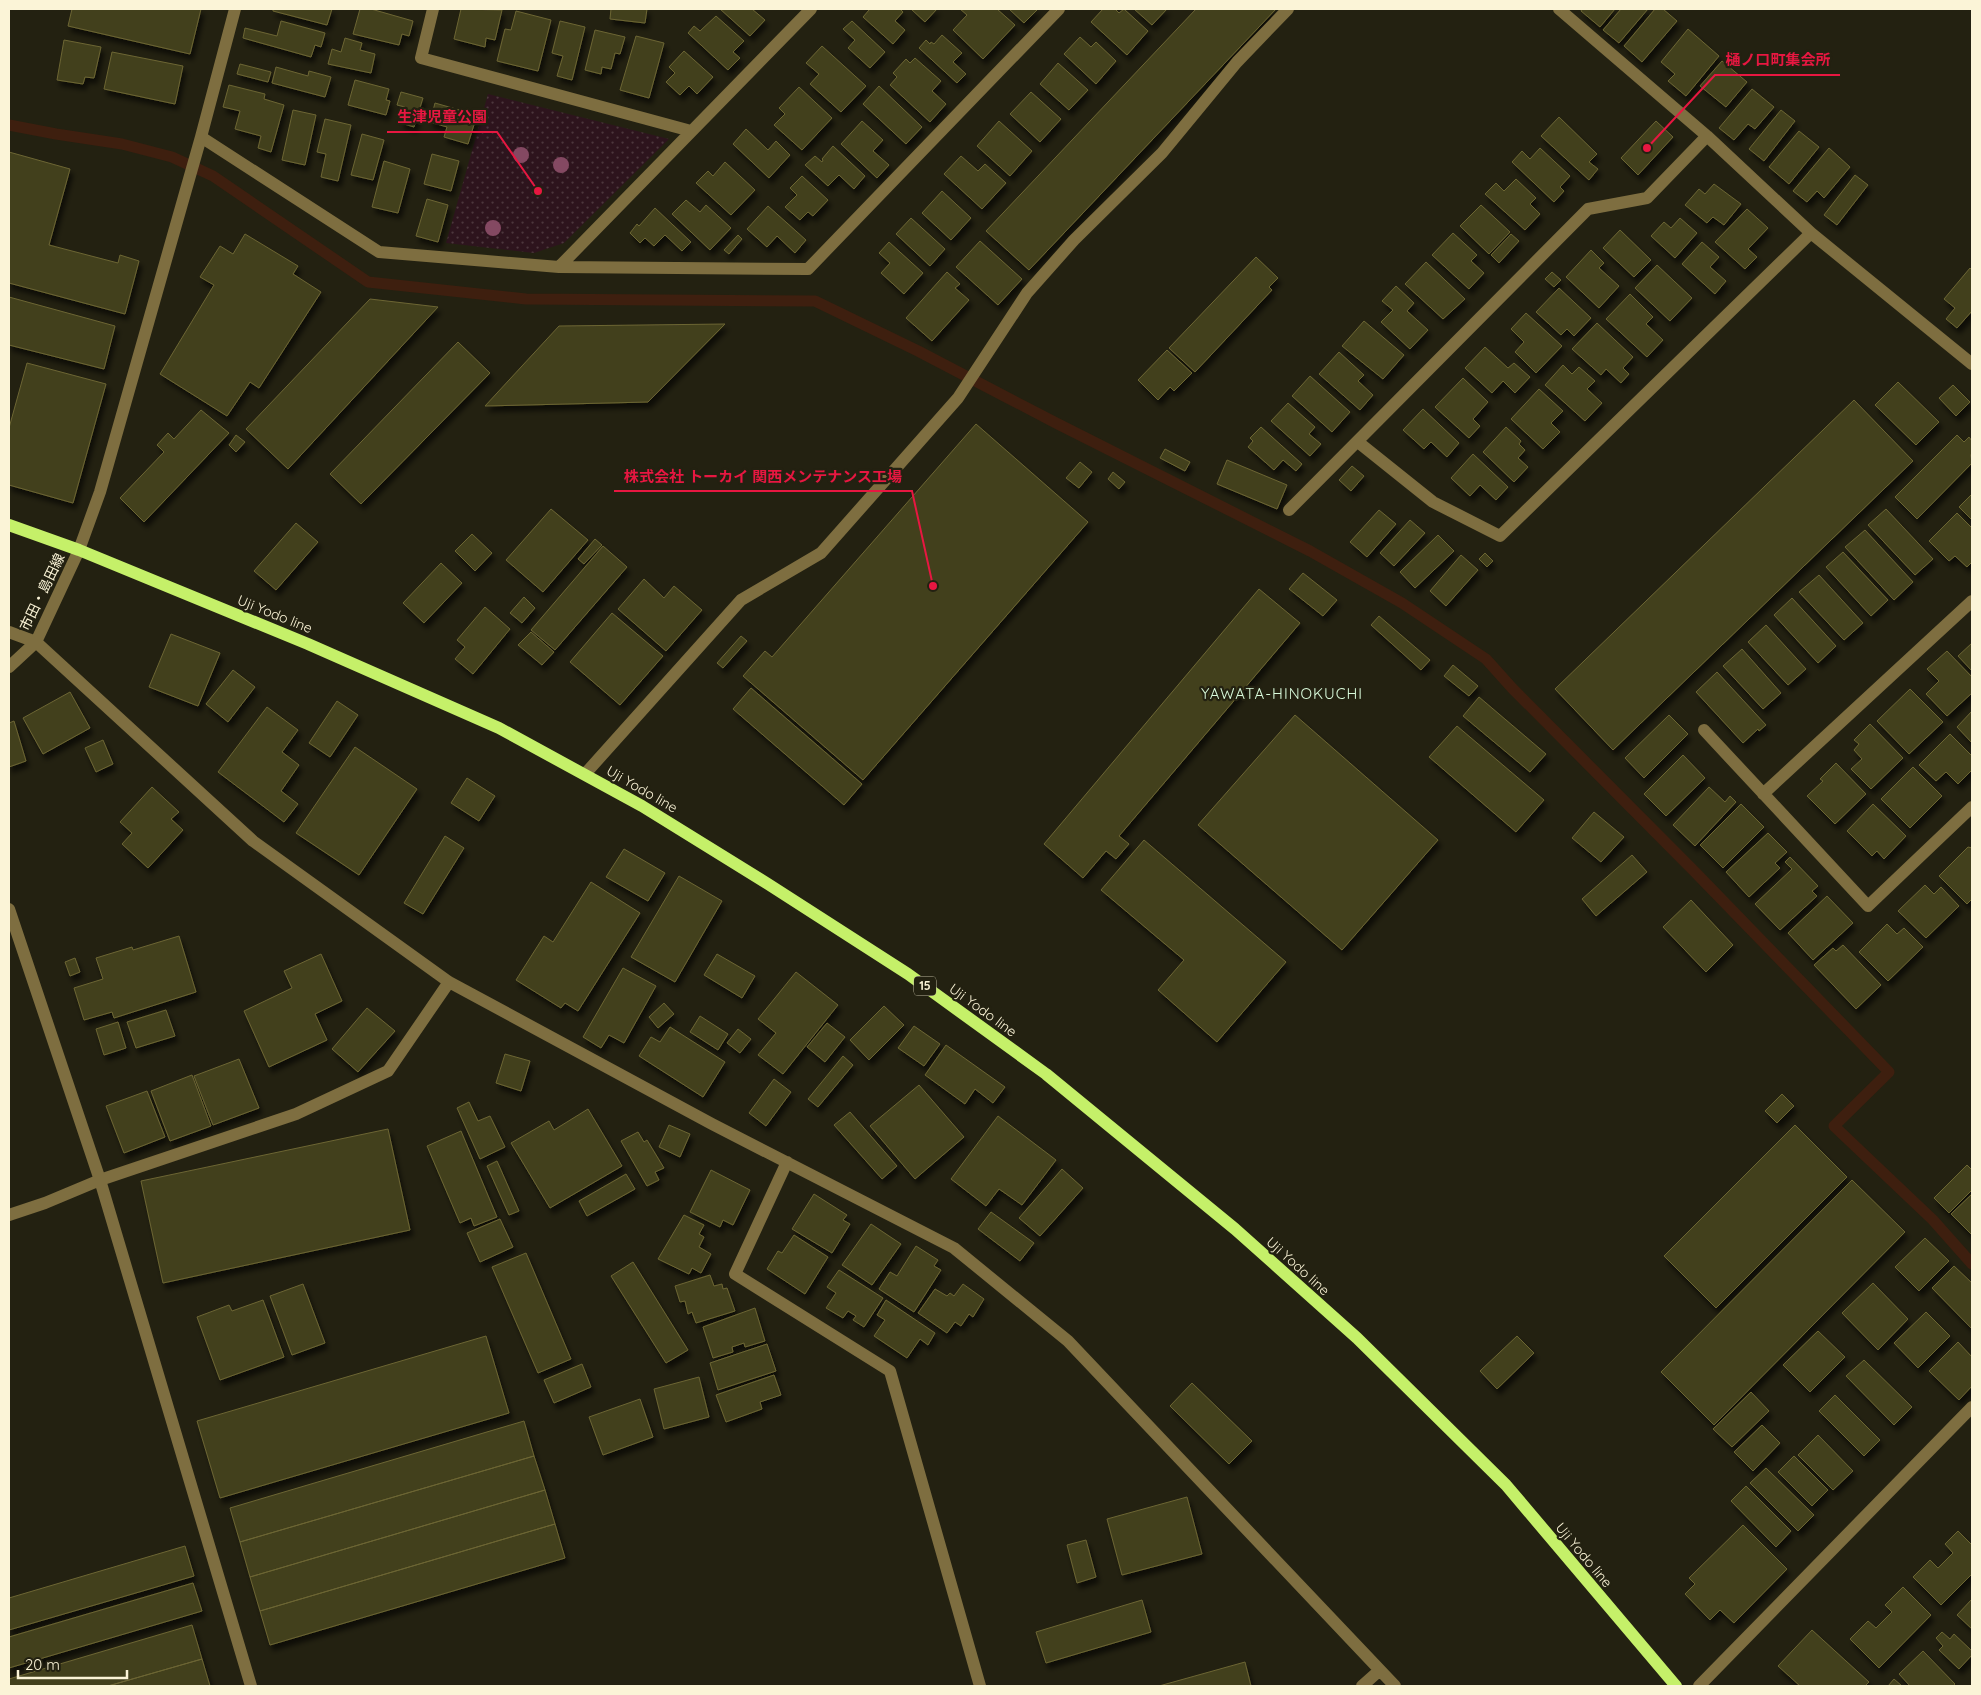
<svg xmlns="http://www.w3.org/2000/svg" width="1981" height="1695" viewBox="0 0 1981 1695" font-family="Quicksand,'Noto Sans JP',sans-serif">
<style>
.green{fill:url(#green-dots)}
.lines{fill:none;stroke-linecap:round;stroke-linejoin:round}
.stream{stroke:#3e1f0f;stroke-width:11}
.building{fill:#433f1f;stroke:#6c6633;filter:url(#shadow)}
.minor{stroke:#7e6e40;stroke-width:12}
.major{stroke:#c5f069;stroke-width:12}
.tree{fill:#844962}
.labels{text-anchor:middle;stroke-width:4.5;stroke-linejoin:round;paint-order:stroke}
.shield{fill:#232111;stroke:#bab59c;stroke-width:1}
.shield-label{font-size:12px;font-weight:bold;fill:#fbf4d7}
.street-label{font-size:14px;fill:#fbf4d7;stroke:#232111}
.neighbourhood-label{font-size:15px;letter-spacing:1px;fill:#d9fbdb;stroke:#232111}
.leader{fill:none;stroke:#e71741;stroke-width:2}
.callout-dot{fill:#e71741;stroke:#232111;stroke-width:2}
.callout-label{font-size:15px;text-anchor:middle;font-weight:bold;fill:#e71741;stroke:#232111;stroke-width:4.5;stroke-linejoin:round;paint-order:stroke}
</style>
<defs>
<pattern id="green-dots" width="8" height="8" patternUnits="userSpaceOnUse" patternTransform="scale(1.25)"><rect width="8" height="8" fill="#2d141d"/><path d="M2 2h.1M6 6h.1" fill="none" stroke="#4c373d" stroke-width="1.8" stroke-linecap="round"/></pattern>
<filter id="shadow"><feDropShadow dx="3" dy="5.5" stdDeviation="2.5" flood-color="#0009"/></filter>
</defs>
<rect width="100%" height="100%" fill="#232111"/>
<path class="green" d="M488 94 669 139 564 243 534 253 446 243Z"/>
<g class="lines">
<path class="stream" d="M9 125 56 134 122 144 172 157 213 176 368 282 526 299 815 301 918 351 1056 423 1310 551 1402 603 1486 659 1512 688 1695 872 1889 1072 1834 1126 1933 1220 1972 1264"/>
</g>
<path class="building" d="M72 9H201L190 54 68 26Z
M273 9H332L327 25 273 11Z
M360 9H371L413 21 409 36 402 34 399 45 353 34Z
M461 9 502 10 495 40 486 38 485 47 454 39Z
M611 9H647L645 23 610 19Z
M720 9H752L765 20 750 36Z
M868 9H900L903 12 895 21 905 30 893 44 863 17 869 10Z
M911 9H937L925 22Z
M960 9H997L1015 25 983 59 953 30 967 15Z
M1009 9H1038L1024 23Z
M1103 9H1115L1119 13 1124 9 1148 31 1127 55 1091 22Z
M1134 9H1167L1152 25Z
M1196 9H1276L1029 270 986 231Z
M1582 9H1615L1600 27 1581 11Z
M1621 9H1648L1619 43 1603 30Z
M1655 9H1663L1677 21 1642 62 1624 46Z
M516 11 551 20 538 71 497 61 505 29 511 30Z
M716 16 744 41 733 52 740 58 728 70 688 33 694 26 700 31Z
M281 21 325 33 321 47 315 45 311 57 243 38 245 28 277 36Z
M560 21 585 27 572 80 557 76 563 56 552 53Z
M852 21 885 52 870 68 848 48 855 40 843 29Z
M1688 29 1719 56 1686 96 1668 81 1675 74 1661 62Z
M595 30 625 37 620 54 615 53 611 69 602 67 601 74 585 70Z
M942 35 962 53 953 62 966 74 957 83 919 48 926 40 930 44 931 42 934 44Z
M636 36 664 43 649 98 620 90Z
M1080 37 1091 47 1096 42 1116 61 1096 84 1064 54Z
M345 38 362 43 360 50 375 54 371 73 328 64 332 49 341 52Z
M64 40 101 47 94 78 85 77 83 84 57 80Z
M822 46 866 86 841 112 810 84 819 74 806 63Z
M684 51 713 77 697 94 689 86 680 95 666 82 675 73 669 67Z
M112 52 183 66 175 104 104 89Z
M915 58 941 81 932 91 946 104 930 122 890 85 897 77 893 73 906 59 910 63Z
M1722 61 1747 82 1726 107 1700 86Z
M1058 63 1088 90 1069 110 1040 84Z
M240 64 271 72 268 82 237 74Z
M276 67 308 76 309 71 331 77 325 97 272 83Z
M355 80 389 89 386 100 390 101 386 115 348 105Z
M229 85 265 94 264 99 284 105 271 152 258 148 261 136 235 129 240 111 223 107Z
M879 86 922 127 906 144 863 104Z
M799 87 832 118 802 150 774 125 785 114 779 108Z
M1752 89 1774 107 1755 129 1748 124 1734 140 1719 128Z
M401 92 423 98 414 127 401 123 405 107 397 105Z
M1031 92 1061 119 1040 142 1010 114Z
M435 103 477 115 468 144 444 137 447 127 430 122Z
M293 110 316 115 305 165 282 160Z
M1781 110 1795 121 1764 161 1749 149Z
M1559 117 1597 154 1589 162 1598 169 1589 180 1541 136Z
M325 119 351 125 338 181 321 177 326 154 317 152Z
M862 121 883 140 873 151 889 165 877 178 841 144Z
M999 121 1032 151 1010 176 977 146Z
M1656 121 1673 137 1638 175 1621 158Z
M746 129 768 150 776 141 790 155 769 178 733 144Z
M1799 131 1819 147 1789 184 1769 167Z
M362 134 384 140 373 180 351 175Z
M833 146 865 176 854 189 839 175 828 186 805 165 815 156 822 162 823 160 822 159Z
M1540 148 1570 176 1560 187 1564 191 1554 202 1512 162 1522 151 1530 159Z
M1829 148 1850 167 1824 198 1817 191 1807 202 1793 191Z
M9 152 70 169 49 245 118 263 120 255 139 261 125 314 9 283Z
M432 154 459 161 451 191 424 184Z
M961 156 978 171 985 164 1006 183 982 209 944 174Z
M384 161 410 169 398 213 372 207Z
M725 162 755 190 731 215 696 183 708 171 713 176Z
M1855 175 1868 185 1837 225 1824 215Z
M802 176 828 200 813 216 808 212 800 220 785 207 797 195 790 188Z
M1516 179 1536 198 1530 204 1540 214 1525 230 1485 194 1496 183 1504 191Z
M1714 184 1741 204 1724 225 1713 217 1707 223 1685 205 1699 189 1705 194Z
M942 191 971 218 951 240 922 213Z
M427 199 448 205 438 242 416 236Z
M686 200 700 212 706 205 731 228 710 250 672 214Z
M1481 205 1510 232 1489 254 1460 226Z
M768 206 806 240 795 253 777 236 767 247 747 229Z
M655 208 691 242 682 251 665 235 654 246 645 238 640 243 630 233 637 224 639 226Z
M1747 209 1768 228 1748 249 1757 257 1745 269 1715 242Z
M911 218 945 249 930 266 896 234Z
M1680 218 1697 233 1675 258 1651 236 1664 222 1671 228Z
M1620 230 1651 260 1634 277 1603 248Z
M1453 233 1477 255 1471 261 1484 273 1469 289 1432 255Z
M245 234 298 266 293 274 321 292 259 388 250 382 227 416 160 374 214 285 200 277 220 246 233 254Z
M1511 234 1519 241 1499 263 1491 255Z
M738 235 742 239 729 254 724 250Z
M980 241 1022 279 998 305 956 267Z
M889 242 923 273 904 294 881 273 890 263 879 253Z
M1702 242 1719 257 1710 267 1726 281 1715 294 1682 264Z
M1591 250 1604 263 1599 268 1619 286 1599 308 1566 277Z
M1256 257 1278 278 1269 287 1272 290 1195 372 1169 348Z
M1426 262 1465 299 1443 319 1405 284Z
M1657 265 1692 298 1670 321 1635 288Z
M1970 268 1972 270V311L1957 328 1946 319 1955 308 1944 299Z
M947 272 960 284 955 288 969 300 932 341 906 318Z
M1552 272 1561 280 1554 287 1545 279Z
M1396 286 1414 303 1407 311 1428 330 1410 349 1381 322 1393 310 1382 301Z
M1559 288 1591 318 1574 336 1567 329 1561 335 1536 312Z
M1630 294 1653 317 1646 324 1663 340 1647 357 1606 319Z
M9 297 115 326 104 369 9 345Z
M370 299 438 307 288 469 246 429Z
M1526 313 1562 346 1536 373 1515 352 1524 342 1511 329Z
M1364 321 1404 355 1383 379 1342 346Z
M1597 323 1633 357 1623 368 1629 374 1621 383 1606 369 1601 375 1572 349Z
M725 324 648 402 485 406 559 326Z
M458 342 490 373 361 504 330 474Z
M1485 347 1508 368 1514 363 1530 377 1515 393 1503 381 1492 393 1465 368Z
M1167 350 1192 373 1174 391 1170 387 1158 400 1138 380Z
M1339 352 1364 375 1358 381 1373 395 1360 410 1319 374Z
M27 363 106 384 73 503 9 485V428Z
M1563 365 1572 374 1579 367 1595 381 1587 389 1602 403 1585 421 1545 385Z
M1310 376 1350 412 1332 432 1292 396Z
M1463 378 1488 402 1473 419 1480 426 1469 438 1435 407Z
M1898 382 1939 422 1916 445 1875 405Z
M1953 385 1970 402 1956 416 1939 398Z
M1539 389 1563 411 1551 423 1560 432 1543 449 1511 419Z
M1854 400 1913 461 1613 750 1555 689Z
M1288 403 1315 427 1309 434 1321 444 1310 456 1271 421Z
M1423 409 1459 443 1447 457 1431 442 1424 449 1403 430Z
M201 410 229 433 144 522 120 498 164 452 157 445 168 433 174 439Z
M976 424 1088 522 863 780 743 676 765 651 772 657Z
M1261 427 1302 464 1296 471 1283 460 1274 470 1248 447 1253 441 1250 438Z
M1506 427 1521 441 1519 444 1525 450 1518 458 1528 467 1514 482 1483 452Z
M236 435 245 442 236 452 229 445Z
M1957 435 1964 442 1969 437 1972 441V453L1971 455 1972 463 1917 519 1895 497Z
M1165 449 1190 462 1185 471 1160 458Z
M1473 454 1508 487 1496 500 1480 485 1470 496 1451 478Z
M1227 460 1287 485 1277 509 1217 484Z
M1080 462 1092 472 1079 488 1066 478Z
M1352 466 1364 476 1351 491 1339 480Z
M1113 472 1125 482 1119 489 1108 479Z
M1972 494V520L1959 507Z
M551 509 588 540 543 592 506 560Z
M1886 509 1933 559 1915 575 1868 525Z
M1379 510 1396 524 1367 557 1350 542Z
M1957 513 1972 528V562L1967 567 1955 556 1949 561 1929 541Z
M1410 520 1425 533 1394 566 1380 553Z
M296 523 318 542 276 590 254 571Z
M1865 530 1913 582 1894 600 1845 547Z
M472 534 492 553 475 571 455 551Z
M1438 535 1454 551 1415 588 1400 572Z
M595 539 602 545 584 564 578 559Z
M603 546 627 567 555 650 531 630Z
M1843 552 1888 600 1871 616 1826 567Z
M1485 553 1493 561 1487 567 1479 559Z
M1461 555 1478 570 1446 606 1430 591Z
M441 563 462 583 424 623 403 603Z
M1303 573 1337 600 1323 616 1289 589Z
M1819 575 1863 623 1844 640 1799 592Z
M644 579 664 598 674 586 702 610 666 651 618 609Z
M1259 589 1300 623 1119 836 1129 844 1116 859 1106 851 1083 878 1044 844Z
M524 597 535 608 522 623 510 613Z
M1792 598 1836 646 1818 663 1774 615Z
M485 607 510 629 473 674 455 659 465 647 457 640Z
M612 613 663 656 620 705 570 662Z
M1379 616 1430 660 1421 670 1371 625Z
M1766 625 1806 669 1788 685 1748 642Z
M531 632 554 652 542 665 518 645Z
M171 634 220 653 198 706 149 687Z
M741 636 747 641 723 668 717 663Z
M1972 643V671L1958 656Z
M1742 649 1781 693 1763 709 1723 666Z
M1947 651 1972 677V693L1947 716 1926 694 1939 681 1927 669Z
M1453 665 1478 686 1469 696 1444 676Z
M233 670 255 687 228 722 206 704Z
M1717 672 1766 725 1759 731 1758 729 1743 743 1696 692Z
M751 688 862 784 844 805 733 709Z
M1910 689 1943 722 1909 754 1877 721Z
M70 692 90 728 43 754 23 718Z
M1479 697 1546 754 1530 772 1463 716Z
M337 701 358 715 330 757 309 743Z
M267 707 298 730 282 752 299 765 281 791 298 804 284 822 218 772Z
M1972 711V743L1957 727Z
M1295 715 1438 840 1342 950 1198 825Z
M1669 715 1688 734 1644 778 1625 758Z
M14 721 26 761 9 767V723Z
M1870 724 1903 758 1871 789 1851 769 1862 759 1854 750 1859 744 1854 740Z
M1457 726 1544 800 1516 832 1429 757Z
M1950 734 1972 756V770L1958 784 1946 772 1936 781 1919 765Z
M103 740 113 764 96 772 85 748Z
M355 747 417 789 359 875 296 833Z
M1683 755 1705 778 1666 816 1644 794Z
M1836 763 1866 794 1835 824 1807 796 1823 781 1820 779Z
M1913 767 1942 796 1910 828 1881 799Z
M467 778 495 796 479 821 451 803Z
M152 787 179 812 171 819 183 830 148 868 122 844 132 833 120 822Z
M1709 787 1725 802 1730 796 1736 802 1695 846 1673 825Z
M1741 804 1764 827 1723 868 1700 845Z
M1873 804 1906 836 1884 859 1877 851 1872 856 1847 831Z
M1594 812 1624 837 1601 862 1572 838Z
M1768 833 1787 852 1775 863 1780 868 1749 897 1726 872Z
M445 836 464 848 423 914 404 903Z
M1144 840 1286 962 1217 1042 1158 990 1184 960 1101 890Z
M1968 847 1972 848V899L1967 904 1939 876Z
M624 849 665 873 648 901 606 877Z
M1632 855 1647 872 1596 916 1582 899Z
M1790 857 1818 886 1812 891 1817 896 1780 930 1755 904 1792 869 1785 862Z
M679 876 722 901 675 982 631 957Z
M591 882 640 913 578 1011 565 1003 561 1008 516 980 544 936 553 942Z
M1925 885 1934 894 1941 887 1959 906 1926 938 1898 911Z
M1827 896 1853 923 1813 960 1788 933Z
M1691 900 1733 945 1706 972 1663 927Z
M1887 924 1897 934 1904 928 1923 947 1888 981 1859 952Z
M179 936 196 992 114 1018 112 1012 84 1020 74 988 103 979 96 958 132 947 133 950Z
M1843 945 1881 985 1856 1009 1814 965 1833 948 1836 951Z
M321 954 342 1001 315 1014 327 1040 269 1067 244 1011 292 988 284 971Z
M717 954 755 976 742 998 704 975Z
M75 958 80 972 70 976 65 962Z
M623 968 656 986 624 1043 609 1035 601 1048 583 1037Z
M796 972 838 1005 783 1074 758 1055 776 1033 758 1019Z
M664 1003 674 1014 658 1028 649 1017Z
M884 1006 904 1025 869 1060 850 1040Z
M367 1008 395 1031 358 1072 332 1049Z
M166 1010 175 1036 136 1048 127 1022Z
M700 1016 728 1034 718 1050 690 1032Z
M118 1022 126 1048 104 1055 96 1029Z
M827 1023 845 1037 825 1062 807 1047Z
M914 1026 940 1044 924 1066 898 1048Z
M670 1027 725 1062 703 1097 639 1056 651 1037 660 1042Z
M738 1029 751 1039 740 1053 727 1043Z
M946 1045 1005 1087 993 1103 975 1089 965 1104 925 1075Z
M505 1054 530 1061 521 1091 496 1083Z
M843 1056 853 1065 818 1107 808 1099Z
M239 1059 259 1108 213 1125 194 1076Z
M192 1075 211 1126 170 1141 151 1091Z
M774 1079 791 1092 766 1126 749 1113Z
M919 1085 964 1137 915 1179 870 1126Z
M147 1091 165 1137 124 1153 106 1106Z
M1782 1094 1794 1106 1777 1123 1765 1111Z
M469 1102 478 1121 490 1116 505 1147 480 1159 457 1108Z
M588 1109 622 1166 550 1208 511 1143 549 1121 554 1130Z
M850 1112 897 1166 882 1179 834 1125Z
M998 1116 1056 1160 1022 1205 999 1189 986 1206 951 1179Z
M669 1125 690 1134 680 1157 659 1147Z
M1795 1125 1847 1177 1716 1308 1664 1256Z
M388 1129 410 1230 163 1283 141 1181Z
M461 1131 497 1217 474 1226 471 1218 460 1223 427 1146Z
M638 1132 644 1142 647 1140 664 1168 655 1172 659 1180 647 1186 621 1141Z
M497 1161 519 1211 509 1215 487 1166Z
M1967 1165 1972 1170V1190L1949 1213 1934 1198Z
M1062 1169 1083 1188 1040 1236 1019 1218Z
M711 1170 750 1190 733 1225 723 1220 720 1227 690 1212Z
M626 1174 635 1189 587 1216 579 1201Z
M1852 1180 1905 1232 1714 1425 1661 1372Z
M814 1194 847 1215 843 1220 850 1224 832 1253 792 1229Z
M1972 1194V1233L1971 1234 1951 1214Z
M991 1212 1034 1243 1020 1261 978 1229Z
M684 1215 704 1225 699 1234 704 1237 699 1247 711 1254 701 1273 692 1268 689 1274 658 1259Z
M500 1219 513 1247 480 1262 467 1233Z
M871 1224 901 1244 872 1285 842 1265Z
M794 1235 828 1257 805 1294 767 1269 778 1251 782 1253Z
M1925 1238 1949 1261 1919 1291 1895 1267Z
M916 1246 938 1260 934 1266 941 1270 914 1312 879 1289 890 1272 897 1276Z
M526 1253 571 1359 538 1373 492 1267Z
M633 1262 688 1350 666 1363 611 1276Z
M1954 1266 1972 1283V1329L1932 1288Z
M839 1270 883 1298 864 1327 853 1320 856 1316 848 1311 843 1318 826 1308 836 1293 827 1287Z
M710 1275 714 1286 722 1284 723 1289 727 1288 735 1311 696 1323 692 1312 688 1314 685 1301 680 1302 675 1286Z
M1873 1283 1908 1319 1878 1350 1842 1313Z
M303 1284 325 1343 292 1355 270 1296Z
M963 1284 984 1299 973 1317 969 1314 961 1326 955 1322 947 1333 918 1313 935 1289 947 1296 950 1293 954 1296Z
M263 1300 284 1357 220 1380 197 1317 229 1305 232 1311Z
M886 1300 935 1333 928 1345 920 1339 907 1358 874 1336 885 1320 877 1315Z
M755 1308 765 1341 745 1347 744 1343 732 1347 733 1352 713 1358 703 1327Z
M1926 1312 1950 1336 1918 1368 1894 1343Z
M1818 1331 1845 1357 1810 1392 1783 1365Z
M486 1336 509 1413 220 1498 197 1421Z
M1517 1336 1534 1353 1497 1389 1480 1371Z
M1958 1342 1972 1357V1386L1959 1400 1929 1371Z
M767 1344 776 1371 718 1390 710 1363Z
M1864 1360 1912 1407 1894 1425 1846 1376Z
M582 1364 591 1387 554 1403 544 1380Z
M774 1375 781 1395 760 1402 762 1409 726 1422 716 1395Z
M699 1377 709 1417 664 1429 654 1389Z
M1192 1383 1252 1441 1229 1464 1170 1406Z
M1751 1392 1769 1411 1732 1447 1713 1429Z
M1835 1395 1880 1440 1864 1456 1819 1411Z
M640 1399 653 1437 603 1455 589 1417Z
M524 1421 534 1456 240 1542 230 1508Z
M1762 1425 1780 1443 1753 1471 1734 1452Z
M1818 1435 1853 1471 1833 1490 1798 1455Z
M534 1456 545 1490 250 1577 240 1542Z
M1794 1456 1828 1490 1812 1506 1778 1472Z
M1766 1468 1814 1515 1798 1531 1750 1483Z
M1746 1486 1791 1531 1776 1547 1731 1501Z
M545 1490 555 1524 260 1611 250 1577Z
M1187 1497 1202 1554 1122 1575 1107 1519Z
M555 1524 565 1558 270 1645 260 1611Z
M1743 1525 1787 1569 1734 1623 1720 1610 1710 1620 1685 1594 1695 1584 1689 1578Z
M1958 1531 1972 1545V1574L1941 1605 1913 1577 1930 1560 1938 1568 1953 1553 1945 1544Z
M1086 1540 1096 1577 1077 1583 1067 1545Z
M185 1546 194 1576 9 1630V1598Z
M193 1583 202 1611 9 1668V1637Z
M1903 1587 1931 1615 1879 1668 1850 1639 1868 1621 1876 1628 1892 1612 1885 1605Z
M1972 1599V1629L1957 1615Z
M1142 1600 1151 1632 1046 1663 1036 1632Z
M192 1625 202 1659 108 1686H9V1679Z
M1812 1630 1869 1682 1865 1686H1800L1778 1666Z
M1942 1632 1950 1639 1954 1634 1972 1651V1655L1959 1669 1939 1650 1943 1646 1936 1638Z
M1923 1651 1955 1684 1953 1686H1910L1899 1674Z
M202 1659 210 1686H108Z
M1245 1662 1251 1686H1159Z
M1894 1679 1902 1686H1888Z"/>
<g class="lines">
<path class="minor" d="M433 9 421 58 691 131
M1559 9 1707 136 1811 233 1972 364
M201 137 379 252 559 267 808 269 1059 9
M559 267 811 9
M1358 442 1433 502 1500 536 1811 233
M1289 510 1588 209 1647 198 1707 136
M9 632 36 642 253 841 449 982 712 1124 954 1248 1068 1341 1395 1686
M9 667 36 642 79 550 100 492 201 137 235 9
M1704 730 1868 906 1972 807
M585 774 741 600 821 553 958 398 1027 293 1074 240 1162 153 1237 62 1288 9
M1763 794 1972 601
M9 909 100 1180 251 1686
M787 1162 735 1274 890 1371 980 1686
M9 1215 45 1203 100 1180 296 1114 388 1071 449 982
M1362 1686 1380 1670
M1699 1686 1972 1407"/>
<path class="major" d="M9 525 79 550 308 644 499 728 642 806 768 884 908 974 1046 1074 1235 1229 1357 1338 1506 1485 1676 1686"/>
</g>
<g class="tree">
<circle cx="521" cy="155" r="8"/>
<circle cx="561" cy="165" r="8"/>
<circle cx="493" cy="228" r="8"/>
</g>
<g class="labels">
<rect class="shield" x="914" y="976.5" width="22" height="19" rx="4"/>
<g class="shield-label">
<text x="925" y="990">15</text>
</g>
<g class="street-label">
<text transform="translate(42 592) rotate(-64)" y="5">市田・島田線</text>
<text transform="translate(275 614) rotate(22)" y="5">Uji Yodo line</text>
<text transform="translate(642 789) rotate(30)" y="5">Uji Yodo line</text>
<text transform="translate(983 1010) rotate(36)" y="5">Uji Yodo line</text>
<text transform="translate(1298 1266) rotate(42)" y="5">Uji Yodo line</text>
<text transform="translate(1584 1555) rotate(50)" y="5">Uji Yodo line</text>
</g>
<g class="neighbourhood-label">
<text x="1282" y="699">YAWATA-HINOKUCHI</text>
</g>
</g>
<path class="leader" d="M1647 148L1715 75H1840M538 191L497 132H387M933 586L912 491H614"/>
<g class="callout-dot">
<circle cx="1647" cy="148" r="5"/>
<circle cx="538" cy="191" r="5"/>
<circle cx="933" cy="586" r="5"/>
</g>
<g class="callout-label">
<text x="1778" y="65">樋ノ口町集会所</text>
<text x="442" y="122">生津児童公園</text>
<text x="763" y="482">株式会社 トーカイ 関西メンテナンス工場</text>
</g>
<rect width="1981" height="1695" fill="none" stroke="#fbf4d7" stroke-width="20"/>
<path d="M18 1670v8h109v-8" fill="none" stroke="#fbf4d7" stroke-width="2.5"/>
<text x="25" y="1670" font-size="15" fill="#fbf4d7" stroke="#232111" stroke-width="4" paint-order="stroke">20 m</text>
</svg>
